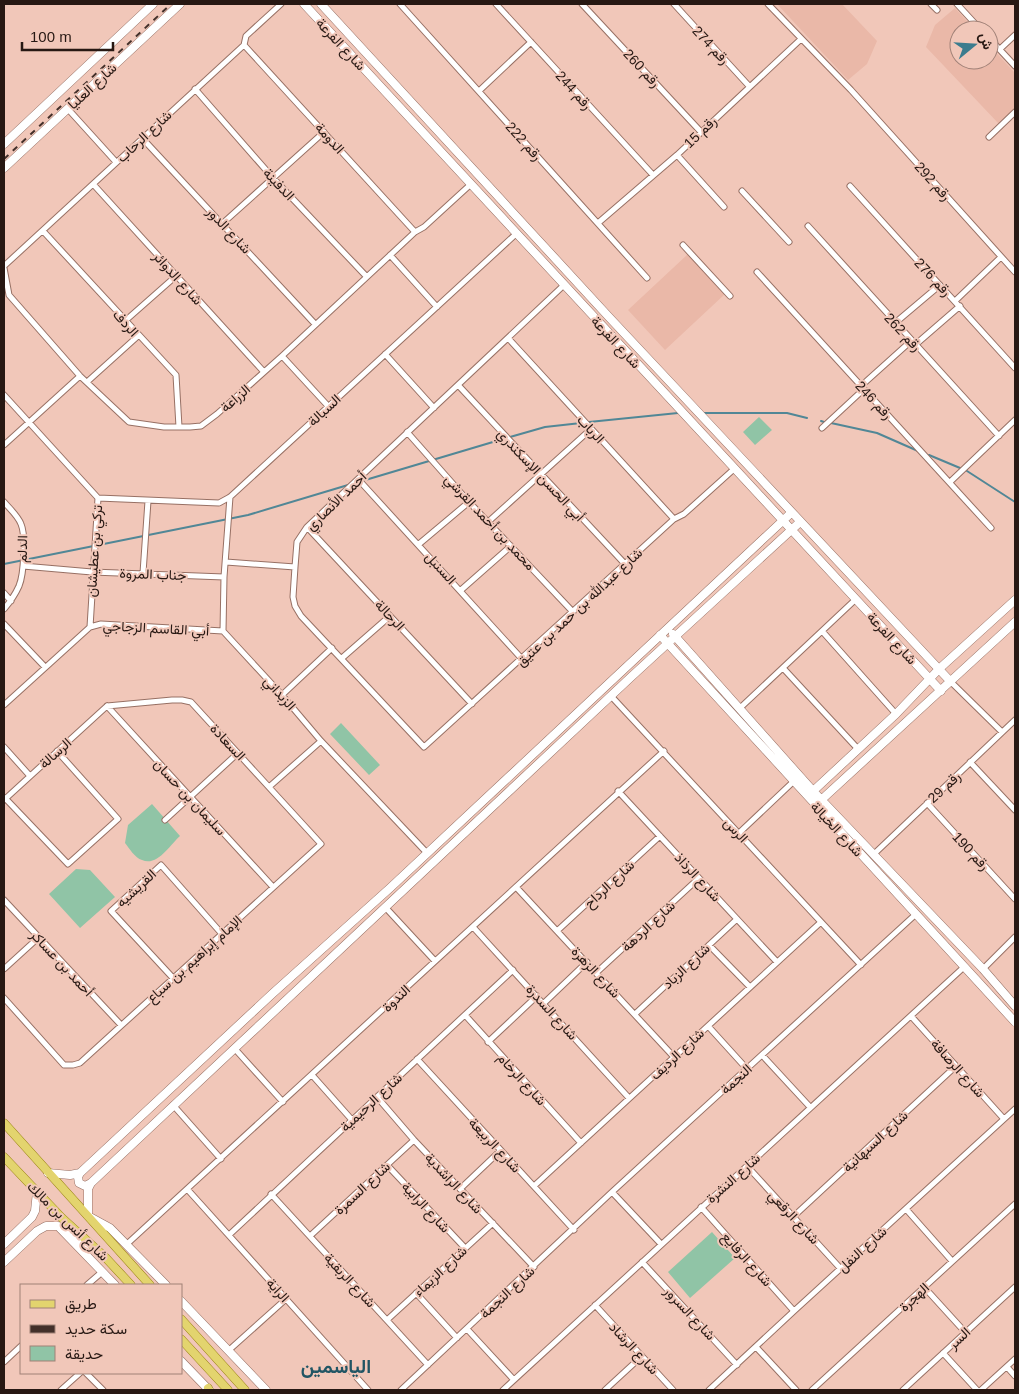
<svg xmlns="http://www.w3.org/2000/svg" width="1019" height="1394" viewBox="0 0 1019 1394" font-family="Arial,Vazirmatn,sans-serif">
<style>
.built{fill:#eab8a8}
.green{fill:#90c4a6}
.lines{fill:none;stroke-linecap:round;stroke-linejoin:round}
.stream{stroke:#518796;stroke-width:2}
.street-casing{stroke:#977064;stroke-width:7}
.secondary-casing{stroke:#977064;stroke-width:9}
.primary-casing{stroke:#96800f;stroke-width:9}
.street{stroke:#fff;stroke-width:5}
.secondary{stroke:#fff;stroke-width:8}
.primary{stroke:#e3d46e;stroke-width:8}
.rail{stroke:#43302a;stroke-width:2;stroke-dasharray:6 6;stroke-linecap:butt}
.labels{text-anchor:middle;stroke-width:4;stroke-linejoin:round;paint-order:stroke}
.street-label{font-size:14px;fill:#271813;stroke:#f1c7b9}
.district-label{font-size:19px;font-weight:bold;fill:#215564;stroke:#f1c7b9}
</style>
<rect width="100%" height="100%" fill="#f1c7b9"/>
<path class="built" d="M777 4H842L877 41 867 64 848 80Z
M955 8 975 30H959V60H989V45L1015 73V108L999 124 926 47 935 25Z
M688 254 725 294 665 350 628 310Z"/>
<path class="green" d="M759 417 772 430 755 445 743 432Z
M341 723 380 765 369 775 330 734Z
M152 804 180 836C170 845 157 867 142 860 135 858 129 848 125 843L128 825Z
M76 869 90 870 115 897 80 928 49 894Z
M712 1232 735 1258 690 1298 668 1272Z"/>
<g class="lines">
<path class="stream" d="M703 413H787L807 418
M821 421 824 422
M589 422 678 413
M831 423 877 433 918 451
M510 437 545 427 581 423
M929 455 960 468
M967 471 1015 502
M362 481 503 439
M4 564 248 515 348 485"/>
<defs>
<path id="street" d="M400 4 647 278
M496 4 653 175
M582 4 701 132
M674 4 749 86
M768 4 851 90 1015 272
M931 4 937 10
M957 4 981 30
M989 38 1015 66
M244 45 415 232
M1000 49 1015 35
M195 89 273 178 366 276
M479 91 531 42
M68 109 116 162
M989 137 1015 112
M142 138 315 324
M677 155 724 207
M93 184 264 372
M850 186 1015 368
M742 191 789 242
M223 223 324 132
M598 223 677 155 801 39
M808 226 999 436
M43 231 176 375 179 427
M683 245 730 296
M390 255 437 307
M4 266 244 45 246 36 281 4
M4 268 9 295 80 376 129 422 164 427H190L201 426 217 414 282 356 415 232 424 227 471 184
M757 272 991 528
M564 285 307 527 297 542 295 567 293 597 295 606 301 616 424 747 674 519 684 514 734 469
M955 301 1001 257
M125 321 176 276
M895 323 940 285
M508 338 674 519
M915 345 960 306
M385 354 434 408
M282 356 328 406
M87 382 138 336
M458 385 625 564
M861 386 911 341
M4 395 98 498 90 627 4 705
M822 428 864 389
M407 432 469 502 573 612
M4 445 80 376
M358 479 522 659
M950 482 1015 420
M230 497 224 577 223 631 282 695 321 741 427 853
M98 498 219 503 230 497 517 233
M4 502C10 509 18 516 21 524 26 536 24 574 19 586 15 595 10 602 4 609
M488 522 591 429
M307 527 472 704
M419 544 469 502
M226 562 295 567
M23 566 92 572 224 577
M143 573 148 501
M461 590 511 546
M4 593 11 601
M4 624 45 667
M90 627 101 624 223 631
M822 631 896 714
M342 658 390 616
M783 668 858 749
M951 682 1002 732
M282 695 332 648
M611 696 861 965
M107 706 273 887
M740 708 856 599
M4 747 30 776
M970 762 1015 810
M269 787 321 741
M618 791 777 962
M5 798 68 864 118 819 57 751
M4 800 107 706
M927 803 1015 899
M165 820 238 753
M739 833 794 781
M874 854 1015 720
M516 887 674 1057
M4 900 121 1025
M386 908 435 961
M473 927 629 1098
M557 931 660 836
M709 945 750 987
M4 969 38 938
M983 969 1015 937
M596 973 699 878
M173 978 111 911 161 865 222 934
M4 998 64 1065H73L80 1063 321 844 191 702 182 700H172L107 706
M544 1003 587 962
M635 1014 737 919
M465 1015 581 1143
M911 1016 1004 1119
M708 1026 747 1069
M488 1042 537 996
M235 1049 283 1102
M762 1055 810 1107
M417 1059 574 1230
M312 1075 352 1120
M377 1097 414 1140 534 1267
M173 1105 221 1159
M387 1165 465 1248
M747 1166 840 1268
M534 1186 821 922
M460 1189 500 1151
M188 1190 368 1390
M612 1192 661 1244
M271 1194 428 1365
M701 1207 794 1311
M906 1209 952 1261
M794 1216 956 1066
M229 1235 513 970
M310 1236 414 1140
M127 1244 664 751
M642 1262 737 1365
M87 1285 102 1272
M924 1287 965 1332
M416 1293 457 1338
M595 1305 673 1390
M387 1320 493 1223
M467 1329 514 1380
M756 1347 796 1390
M228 1351 286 1299
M943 1353 977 1390
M4 1362 21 1346
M1007 1367 1015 1376
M86 1373 103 1390
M61 1390 80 1373
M401 1390 612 1192 916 914
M503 1390 964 967
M605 1390 642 1356
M709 1390 794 1311 1015 1109
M812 1390 1015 1204
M903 1390 1015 1287
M981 1390 1015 1359"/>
<path id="secondary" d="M304 4 941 691
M321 4 608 316 951 682
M4 144 153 4
M4 168 180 4
M673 634 813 791 983 969 1015 1006
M660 635 1015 1022
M811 793 896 714 939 669 1015 600
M819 802 1015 622
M48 1173 70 1175 80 1173 272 994 390 888 791 513
M80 1173 78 1177 79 1183 85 1186 91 1183
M69 1228 85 1248
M4 1244 32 1217 35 1211 37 1192
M4 1262 37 1231 46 1226H58L115 1285
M166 1285 110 1228 88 1216V1189L91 1183 631 677 800 522
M181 1301 266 1390
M181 1361 209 1390"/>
<path id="primary" d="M4 1123 150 1285
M4 1157 62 1218 105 1257 131 1285
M181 1319 245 1390
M181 1339 228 1390
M208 1388 209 1390"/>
</defs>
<use href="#street" class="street-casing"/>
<use href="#secondary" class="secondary-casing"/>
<use href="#primary" class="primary-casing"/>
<use href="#street" class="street"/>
<use href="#secondary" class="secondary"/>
<use href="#primary" class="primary"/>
<path class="rail" d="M4 159 171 4"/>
</g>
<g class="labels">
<g class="street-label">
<text transform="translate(341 44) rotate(47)" y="5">شارع الفرعة</text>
<text transform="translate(711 45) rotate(47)" y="5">رقم 274</text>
<text transform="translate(642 68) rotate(47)" y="5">رقم 260</text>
<text transform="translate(92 86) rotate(-43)" y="5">شارع العليا</text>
<text transform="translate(574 90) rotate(48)" y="5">رقم 244</text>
<text transform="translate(700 132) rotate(-44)" y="5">رقم 15</text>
<text transform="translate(144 136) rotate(-43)" y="5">شارع الرحاب</text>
<text transform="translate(330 138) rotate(48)" y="5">الدومة</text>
<text transform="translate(524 141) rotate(48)" y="5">رقم 222</text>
<text transform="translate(933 181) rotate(48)" y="5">رقم 292</text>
<text transform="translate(279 184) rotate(47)" y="5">الدفينة</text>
<text transform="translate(229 230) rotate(47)" y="5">شارع الدور</text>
<text transform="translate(933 277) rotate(47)" y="5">رقم 276</text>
<text transform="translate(178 278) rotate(48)" y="5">شارع الدوائر</text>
<text transform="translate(126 323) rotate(48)" y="5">الردف</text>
<text transform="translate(903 332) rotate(47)" y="5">رقم 262</text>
<text transform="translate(616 342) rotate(47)" y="5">شارع الفرعة</text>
<text transform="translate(235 398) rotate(-41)" y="5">الزراعة</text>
<text transform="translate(874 400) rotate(47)" y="5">رقم 246</text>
<text transform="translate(324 410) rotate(-43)" y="5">السبالة</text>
<text transform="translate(591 429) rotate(47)" y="5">الرباب</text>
<text transform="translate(541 475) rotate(47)" y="5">أبي الحسن الإسكندري</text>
<text transform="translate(336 501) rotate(-44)" y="5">أحمد الأنصاري</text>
<text transform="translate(490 522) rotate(47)" y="5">محمد بن أحمد القرشي</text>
<text transform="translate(22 549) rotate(-89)" y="5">الدلم</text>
<text transform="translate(94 551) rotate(-86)" y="5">تركي بن عطيشان</text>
<text transform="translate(441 568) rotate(48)" y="5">السنبل</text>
<text transform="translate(153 574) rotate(2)" y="5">جناب المروة</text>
<text transform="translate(579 607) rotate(-43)" y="5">شارع عبدالله بن حمد بن عتيق</text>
<text transform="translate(390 615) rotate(47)" y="5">الرحالة</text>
<text transform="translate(156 628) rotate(3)" y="5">أبي القاسم الزجاجي</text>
<text transform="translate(892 638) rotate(47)" y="5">شارع الفرعة</text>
<text transform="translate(280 693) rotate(48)" y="5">الزبداني</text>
<text transform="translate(228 742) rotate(47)" y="5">السعادة</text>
<text transform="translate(55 753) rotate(-42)" y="5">الرسالة</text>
<text transform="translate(944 787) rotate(-43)" y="5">رقم 29</text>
<text transform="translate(190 797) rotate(47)" y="5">سليمان بن حسان</text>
<text transform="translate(837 829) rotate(47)" y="5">شارع الخيالة</text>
<text transform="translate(736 830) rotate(47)" y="5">الرس</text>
<text transform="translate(971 851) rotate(47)" y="5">رقم 190</text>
<text transform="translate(698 877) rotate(47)" y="5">شارع الرذاذ</text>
<text transform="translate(609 884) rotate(-43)" y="5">شارع الرداح</text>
<text transform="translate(136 888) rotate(-43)" y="5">القريشيه</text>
<text transform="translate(648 926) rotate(-43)" y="5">شارع الردهة</text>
<text transform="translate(194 959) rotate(-42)" y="5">الإمام إبراهيم بن سباع</text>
<text transform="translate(62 963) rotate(47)" y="5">أحمد بن عساكر</text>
<text transform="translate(686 966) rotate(-43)" y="5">شارع الزباد</text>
<text transform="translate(596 972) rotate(47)" y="5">شارع الزهرة</text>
<text transform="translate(396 998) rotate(-43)" y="5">الندوة</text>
<text transform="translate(552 1012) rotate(48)" y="5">شارع السدرة</text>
<text transform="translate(677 1054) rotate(-43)" y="5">شارع الرديف</text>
<text transform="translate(958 1068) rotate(48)" y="5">شارع الرصافة</text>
<text transform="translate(522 1079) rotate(48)" y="5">شارع الرخام</text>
<text transform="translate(736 1079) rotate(-42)" y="5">النجمة</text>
<text transform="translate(371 1102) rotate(-43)" y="5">شارع الرحيمية</text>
<text transform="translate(875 1141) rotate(-43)" y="5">شارع السبهانية</text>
<text transform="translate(495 1145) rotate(47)" y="5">شارع الربيعة</text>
<text transform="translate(733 1178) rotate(-42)" y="5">شارع النشرة</text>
<text transform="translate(454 1183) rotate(47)" y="5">شارع الراشدية</text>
<text transform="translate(362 1188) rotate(-43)" y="5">شارع السمرة</text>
<text transform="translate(426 1207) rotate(47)" y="5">شارع الرابية</text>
<text transform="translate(794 1217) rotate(47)" y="5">شارع الرقعي</text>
<text transform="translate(68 1221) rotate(44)" y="5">شارع أنس بن مالك</text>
<text transform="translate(862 1249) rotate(-42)" y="5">شارع النفل</text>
<text transform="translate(747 1259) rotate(48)" y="5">شارع الرفايع</text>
<text transform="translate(440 1271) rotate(-43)" y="5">شارع الزيماء</text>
<text transform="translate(350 1280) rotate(47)" y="5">شارع الربقية</text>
<text transform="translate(278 1290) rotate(48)" y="5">الراية</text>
<text transform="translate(507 1292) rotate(-43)" y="5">شارع النجمة</text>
<text transform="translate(914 1297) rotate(-43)" y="5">الهجرة</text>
<text transform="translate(690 1313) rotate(47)" y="5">شارع السرور</text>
<text transform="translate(959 1338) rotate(-43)" y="5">السر</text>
<text transform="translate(634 1348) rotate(47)" y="5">شارع الرشاد</text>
</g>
<g class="district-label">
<text x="336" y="1373">الياسمين</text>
</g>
</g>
<rect width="1019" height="1394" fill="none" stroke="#271813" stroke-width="10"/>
<rect x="20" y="1284" width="162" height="90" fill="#f1c7b9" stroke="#a08177"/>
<rect x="30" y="1300" width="25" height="8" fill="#e3d46e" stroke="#a08177"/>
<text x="65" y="1309" font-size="15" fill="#271813">طريق</text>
<rect x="30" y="1325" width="25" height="8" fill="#43302a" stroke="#a08177"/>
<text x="65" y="1334" font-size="15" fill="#271813">سكة حديد</text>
<rect x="30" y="1346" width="25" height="15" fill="#90c4a6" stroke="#a08177"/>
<text x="65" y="1359" font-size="15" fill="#271813">حديقة</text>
<g transform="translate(974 45) rotate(72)"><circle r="24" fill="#f1c7b9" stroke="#a08177"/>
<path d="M0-4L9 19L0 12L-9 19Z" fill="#3b7c8e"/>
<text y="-8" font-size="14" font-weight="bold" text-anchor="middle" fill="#271813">ش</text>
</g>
<path d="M22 42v8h91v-8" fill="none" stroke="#271813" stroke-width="2.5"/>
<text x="30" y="42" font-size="15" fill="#271813" stroke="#f1c7b9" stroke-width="4" paint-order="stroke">100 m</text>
</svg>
